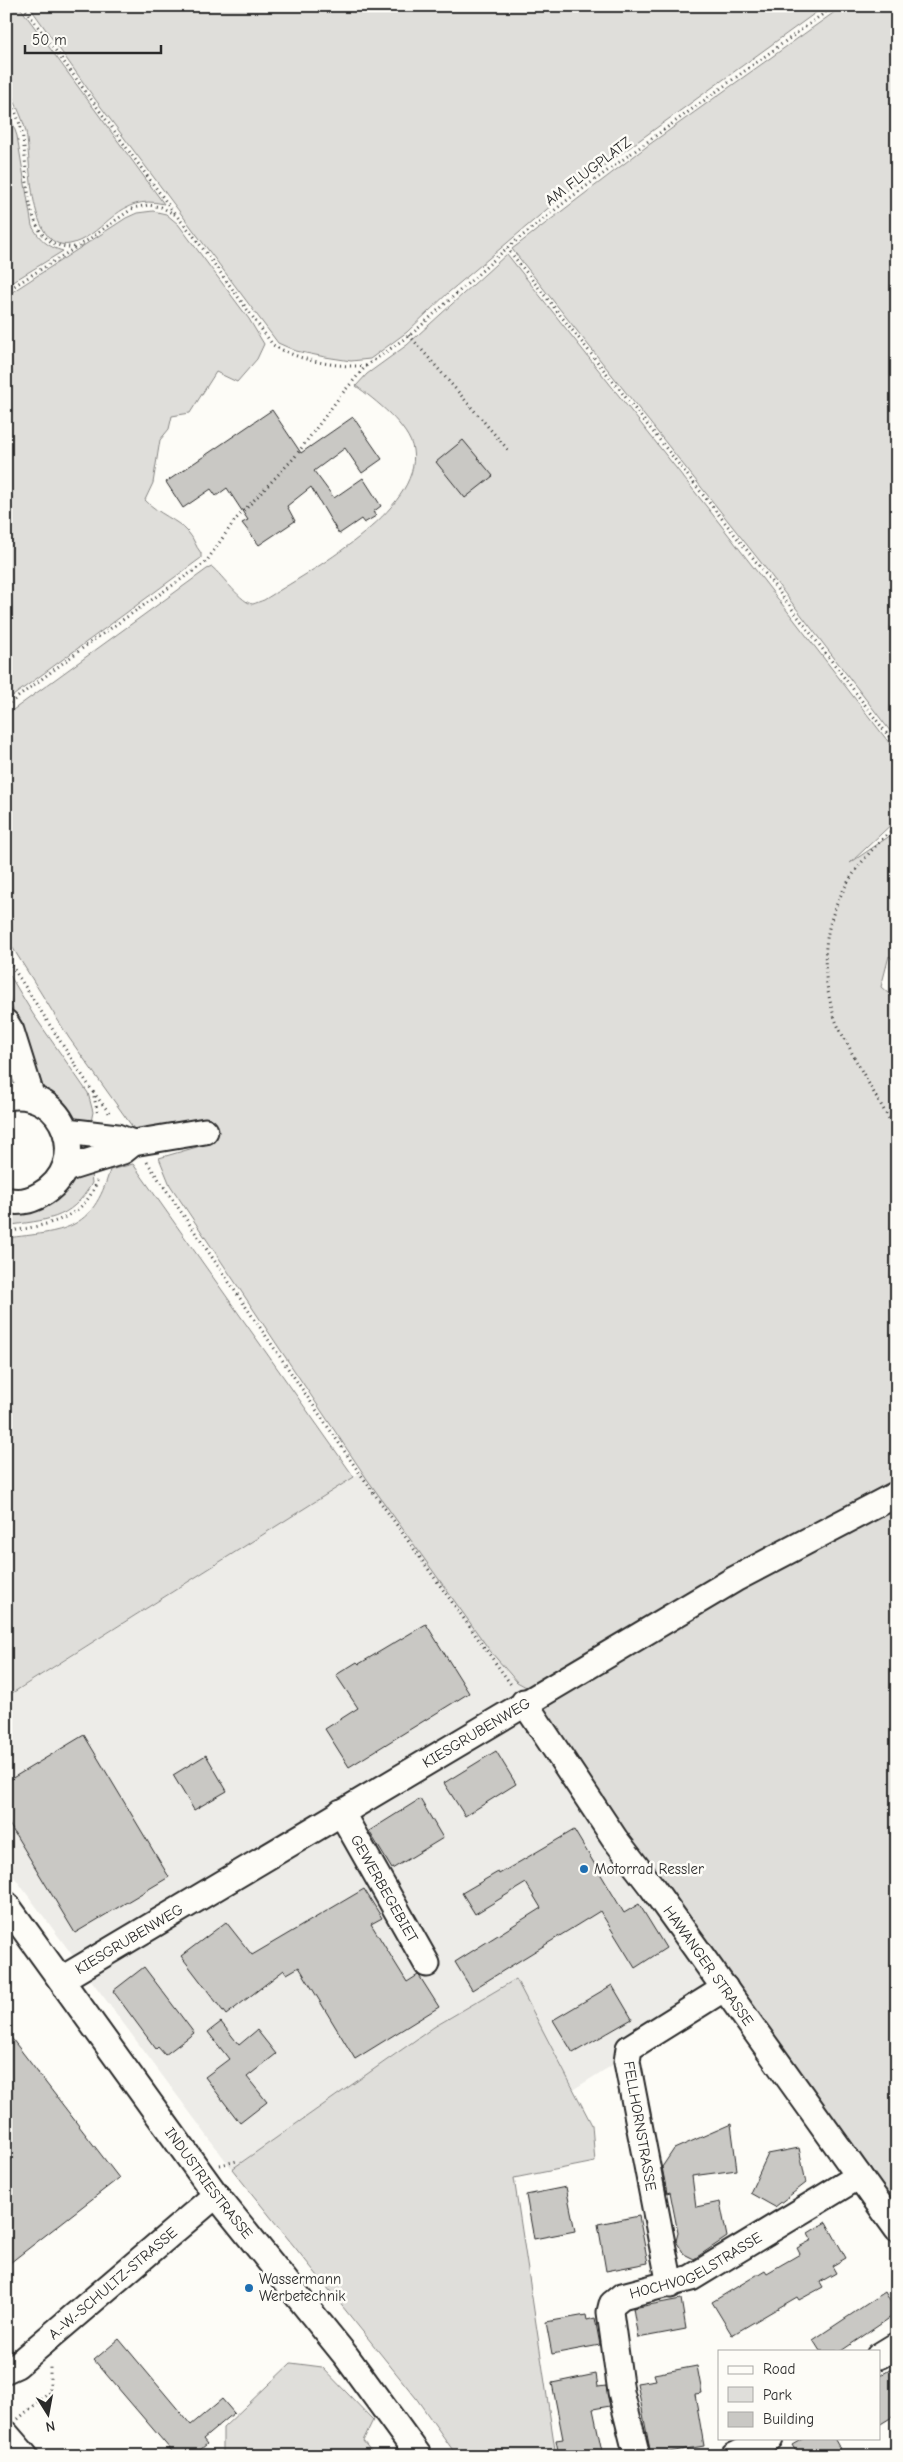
<svg xmlns="http://www.w3.org/2000/svg" width="903" height="2462" viewBox="0 0 903 2462" font-family="'Comic Neue',sans-serif">
<style>
.built{fill:#edece8}
.green{fill:#dfdeda;stroke:#858482}
.building{fill:#c9c8c4;stroke:#2b2b2b}
.lines{fill:none;stroke-linecap:round;stroke-linejoin:round}
.minor-casing{stroke:#2b2b2b;stroke-width:29}
.path{stroke:#2b2b2b;stroke-width:3;stroke-dasharray:1 4;stroke-linecap:butt}
.minor{stroke:#fdfcf7;stroke-width:25}
.poi-dot{fill:#1f6fb2;stroke:#fdfcf7;stroke-width:2}
.labels{text-anchor:middle;stroke-width:5;stroke-linejoin:round;paint-order:stroke}
.street-label{font-size:15px;fill:#2b2b2b;stroke:#fdfcf7}
.poi-label{font-size:15px;fill:#2b2b2b;stroke:#fdfcf7;text-anchor:start}
</style>
<rect width="100%" height="100%" fill="#fdfcf7"/>
<filter id="ink" filterUnits="userSpaceOnUse"><feTurbulence type="fractalNoise" baseFrequency=".02" numOctaves="2"/><feDisplacementMap in="SourceGraphic" scale="10" xChannelSelector="R" yChannelSelector="G"/><feConvolveMatrix kernelMatrix="1 2 1 2 8 2 1 2 1" color-interpolation-filters="sRGB"/></filter>
<g filter="url(#ink)">
<path class="built" d="M363 1471 491 1652 516 1682 525 1687 541 1709 705 1979 700 1995 616 2046 619 2061 574 2089 515 1979 434 2027 232 2169 6 1866V1698Z"/>
<path class="green" d="M6 6H19L164 204C119 193 107 232 74 243 27 258 31 157 26 132 22 114 12 99 7 82 3 69 6 23 6 6Z
M29 6H825L565 194 449 292 407 332 370 359 351 361 325 357 296 351 278 343 95 99Z
M843 6H897V740L763 565 512 249 650 144Z
M6 104 17 136 32 226C40 240 48 247 63 251L6 286Z
M153 211 166 214 178 224 249 319 264 344 257 359 237 382 216 372 190 413 172 416 169 429 160 440 153 483 145 500C158 514 178 520 188 532 194 538 195 546 201 553V558L6 701V296L126 218 137 213Z
M507 254 710 511 897 753V819L850 863 897 831V963L889 956 881 987 897 1001V1486L528 1688 517 1682 491 1652 367 1479 170 1185 159 1158 214 1142 211 1120 134 1129 69 1038 6 937V715L207 569 212 567C222 575 242 604 253 604 256 603 261 601 264 600 308 572 423 511 413 450 410 427 374 399 356 386L367 374 407 345Z
M6 969 33 1014 88 1093 93 1112 91 1122 83 1125 72 1117 66 1107 36 1084 6 987Z
M133 1164 354 1477 6 1697V1238C64 1231 92 1232 110 1170Z
M91 1174 92 1183C70 1222 46 1219 6 1226V1213C38 1216 59 1202 76 1177Z
M897 1501V2217L548 1725 541 1704Z
M516 1979 592 2125 595 2162 514 2178 556 2456H457L416 2398 232 2169 434 2027Z
M291 2363 322 2367 373 2420 363 2441 375 2456H223V2428Z"/>
<path class="building" d="M272 410 301 453 353 417 382 459 362 473 345 448 314 471 334 498 363 478 381 506 373 512 376 516 364 523 361 519 339 534 311 487 287 506 295 521 259 545 242 523 248 520 227 488 216 496 211 489 183 508 166 482Z
M463 440 493 476 465 498 436 462Z
M426 1624 469 1693 349 1767 325 1729 358 1708 336 1675 357 1662 359 1664Z
M84 1735 169 1877 75 1933 6 1819V1782Z
M496 1751 516 1784 465 1816 444 1783Z
M206 1755 227 1791 194 1810 173 1775Z
M420 1799 443 1838 392 1869 369 1831Z
M574 1830 624 1913 639 1904 666 1948 635 1968 600 1911 472 1990 455 1962 541 1908 526 1883 475 1914 462 1893 498 1872 499 1874Z
M364 1889 382 1918 371 1924 407 1982 418 1975 420 1977 439 2007 355 2059 299 1967 287 1974 284 1970 226 2015 181 1956 226 1922 252 1955Z
M144 1967 194 2033 165 2055 158 2047 156 2049 113 1991Z
M612 1985 632 2019 573 2053 553 2020Z
M221 2022 239 2045 257 2030 276 2054 247 2077 267 2102 240 2123 205 2077 229 2059 208 2032Z
M6 2031 119 2178 6 2266Z
M731 2124 737 2170 692 2176 696 2207 720 2202 727 2237 694 2259 684 2254 676 2241 678 2233 670 2192 667 2193 662 2167 674 2149Z
M799 2148 806 2183 775 2207 750 2193 768 2154Z
M566 2187 575 2231 534 2239 526 2195Z
M639 2216 648 2263 606 2271 598 2224Z
M826 2222 846 2258 832 2266 836 2273 820 2282 823 2287 799 2300 797 2297 732 2335 712 2302 765 2270 767 2273 800 2254 797 2248 812 2240 808 2233Z
M885 2292 897 2313 841 2351H820L813 2340Z
M681 2299 686 2329 638 2338 633 2308Z
M586 2315 587 2320 595 2318 600 2345 552 2354 546 2322Z
M119 2339 191 2425 222 2399 234 2413 203 2439 207 2444 193 2456H176L94 2360Z
M697 2366 702 2393 695 2394 704 2446 651 2455 637 2383 656 2380 654 2374Z
M897 2366V2414L879 2425V2376Z
M596 2374 598 2387 606 2386 610 2406 593 2409 603 2456H559L556 2440 563 2439 552 2383Z
M804 2438H834L844 2456H799L792 2445Z"/>
<g class="lines">
<defs>
<g id="minor">
<path d="M6 1023 11 1031 32 1098"/>
<path d="M6 1097C66 1086 93 1166 40 1195 30 1201 17 1203 6 1200"/>
<path d="M66 1131 117 1137 133 1143"/>
<path d="M65 1169 123 1151 133 1143 205 1131"/>
<path id="s1" d="M524 1702 615 1839 652 1887 897 2229"/>
<path id="s2" d="M341 1812 427 1964"/>
<path id="s3" d="M6 1904 216 2195 346 2356 419 2456"/>
<path id="s4" d="M62 1979 735 1579 897 1494"/>
<path d="M670 2285 627 2062 629 2048 725 1988"/>
<path d="M879 2356 897 2345"/>
<path id="s5" d="M6 2370 17 2365 216 2195"/>
<path d="M6 2434 25 2456"/>
<path id="s6" d="M637 2456 621 2392 610 2312 612 2304 622 2296 691 2278 859 2176"/>
<path d="M734 2456 770 2438"/>
</g>
</defs>
<use href="#minor" class="minor-casing"/>
<path class="path" d="M23 6 175 214
M6 90C12 104 19 118 22 133 30 173 19 251 76 247
M507 248 754 559 897 747
M6 291 88 240 133 208 148 205 161 207 176 215 193 235 273 345C300 361 334 367 366 366
M409 335 509 451
M6 706 88 644 206 562 235 520 294 458 341 395 366 366 414 332 507 248 570 198 834 6
M897 825C837 879 809 938 835 1019 839 1030 847 1042 852 1053 866 1080 882 1106 897 1133
M6 957 93 1092 98 1115
M93 1092 111 1115
M147 1162 356 1468 512 1686
M6 1232C44 1225 83 1222 97 1181
M220 2165 237 2161
M18 2419 50 2392V2365"/>
<use href="#minor" class="minor"/>
</g>
</g>
<g class="poi-dot">
<circle cx="584" cy="1869" r="5"/>
<circle cx="249" cy="2288" r="5"/>
</g>
<g class="labels">
<g class="street-label">
<text transform="translate(588 171) rotate(-37)" y="5">AM FLUGPLATZ</text>
<text dy="5" stroke="none"><textPath href="#s4" startOffset="482">KIESGRUBENWEG</textPath></text>
<text dy="5" stroke="none"><textPath href="#s2" startOffset="88">GEWERBEGEBIET</textPath></text>
<text dy="5" stroke="none"><textPath href="#s4" startOffset="78">KIESGRUBENWEG</textPath></text>
<text dy="5" stroke="none"><textPath href="#s1" startOffset="322">HAWANGER STRASSE</textPath></text>
<text transform="translate(640 2126) rotate(80)" y="5">FELLHORNSTRASSE</text>
<text dy="5" stroke="none"><textPath href="#s3" startOffset="345">INDUSTRIESTRASSE</textPath></text>
<text dy="5" stroke="none"><textPath href="#s6" startOffset="248">HOCHVOGELSTRASSE</textPath></text>
<text dy="5" stroke="none"><textPath href="#s5" startOffset="138">A.-W.-SCHULTZ-STRASSE</textPath></text>
</g>
<g class="poi-label">
<text x="594" y="1874">Motorrad Ressler</text>
<text x="259" y="2284">Wassermann<tspan x="259" dy="17">Werbetechnik</tspan></text>
</g>
</g>
<rect width="903" height="2462" fill="none" stroke="#fdfcf7" stroke-width="25"/>
<rect x="12" y="12" width="878" height="2437" fill="none" stroke="#2b2b2b" stroke-width="2" filter="url(#ink)"/>
<rect x="718" y="2350" width="162" height="90" fill="#fdfcf7" stroke="#a9a8a5"/>
<rect x="728" y="2366" width="25" height="8" fill="#fdfcf7" stroke="#a9a8a5"/>
<text x="763" y="2374" font-size="15" fill="#2b2b2b">Road</text>
<rect x="728" y="2387" width="25" height="15" fill="#dfdeda" stroke="#a9a8a5"/>
<text x="763" y="2400" font-size="15" fill="#2b2b2b">Park</text>
<rect x="728" y="2412" width="25" height="15" fill="#c9c8c4" stroke="#a9a8a5"/>
<text x="763" y="2424" font-size="15" fill="#2b2b2b">Building</text>
<g transform="translate(48 2414) rotate(169)" stroke="#fdfcf7" stroke-width="4" paint-order="stroke">
<path d="M0-4L9 19L0 12L-9 19Z" fill="#2b2b2b"/>
<text y="-8" font-size="14" font-weight="bold" text-anchor="middle" fill="#2b2b2b">N</text>
</g>
<path d="M25 45v8h136v-8" fill="none" stroke="#2b2b2b" stroke-width="2.5"/>
<text x="32" y="45" font-size="15" fill="#2b2b2b" stroke="#fdfcf7" stroke-width="4" paint-order="stroke">50 m</text>
</svg>
